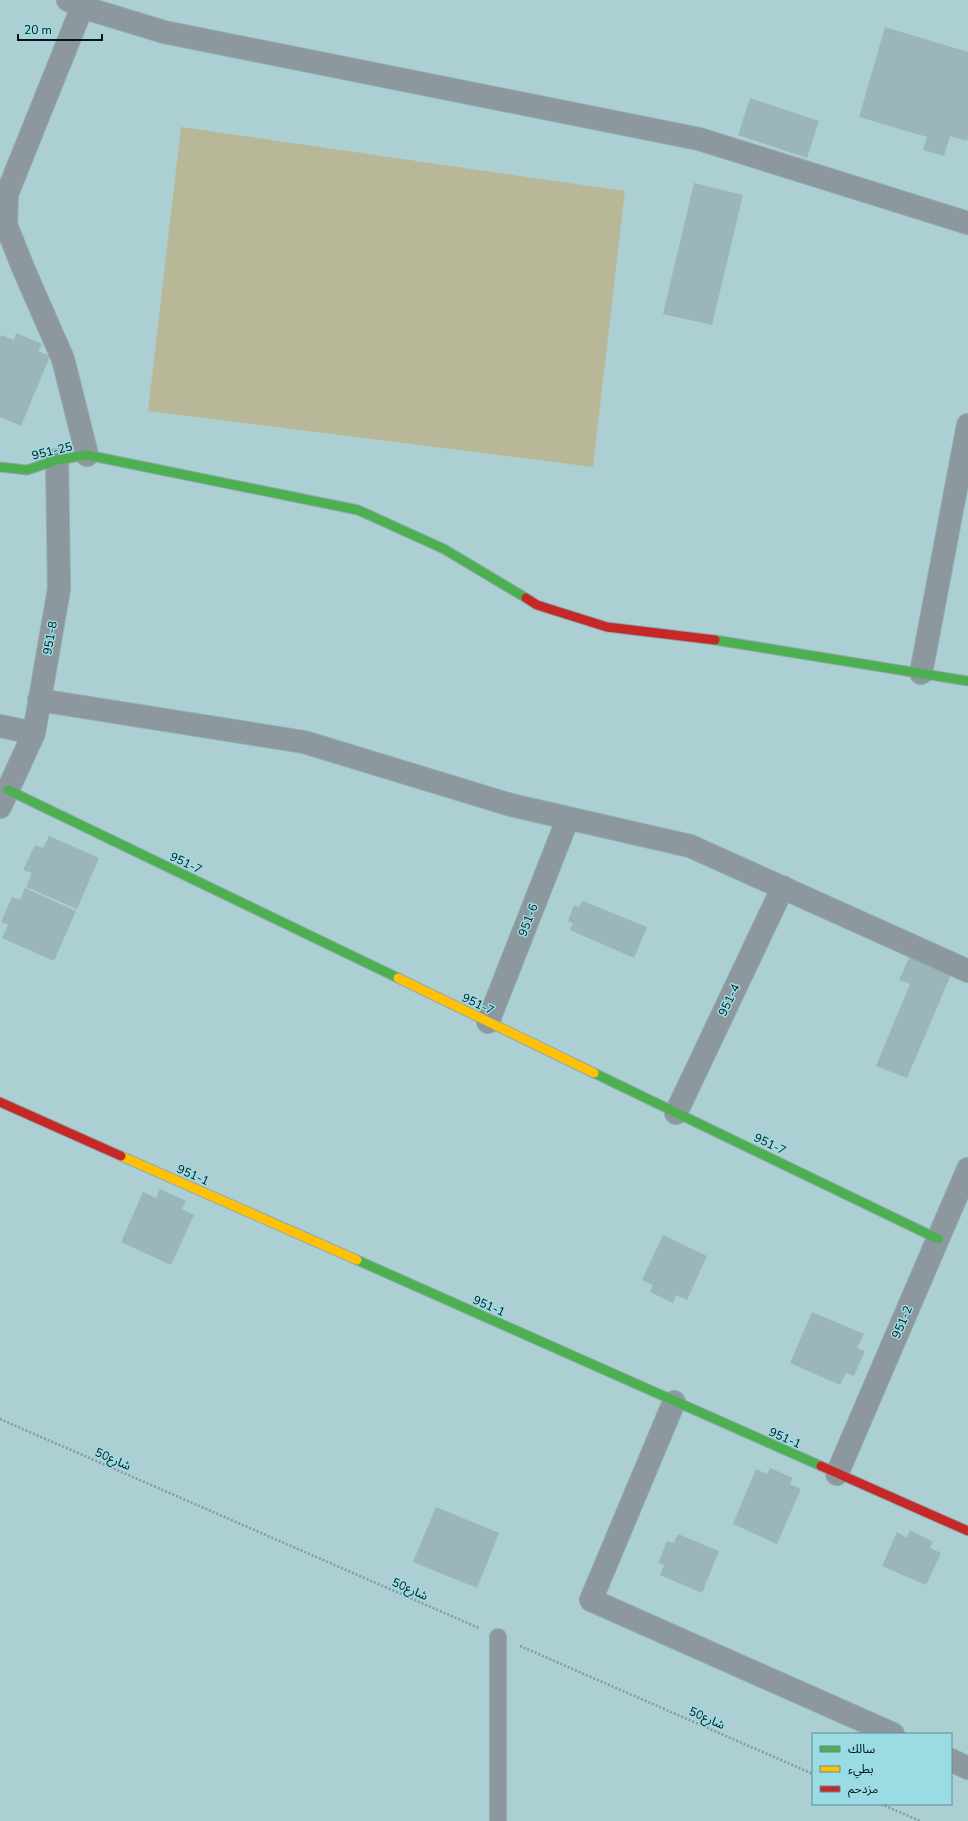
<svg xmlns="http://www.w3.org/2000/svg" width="968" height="1821" viewBox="0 0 968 1821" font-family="'Nunito Sans','Noto Sans Arabic',sans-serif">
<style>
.green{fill:#b8b898}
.building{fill:#9ab6ba}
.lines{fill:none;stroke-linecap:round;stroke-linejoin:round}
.lane-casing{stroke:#90abae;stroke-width:18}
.street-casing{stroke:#90abae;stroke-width:24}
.fast-casing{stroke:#90abae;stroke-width:11}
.slow-casing{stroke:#90abae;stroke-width:11}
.jam-casing{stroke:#90abae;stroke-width:11}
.path{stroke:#88999d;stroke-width:2.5;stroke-dasharray:2 2;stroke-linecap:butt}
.lane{stroke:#8c989d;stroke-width:16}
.street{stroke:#8c989d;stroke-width:22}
.fast{stroke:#4caf50;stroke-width:9}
.slow{stroke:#ffc107;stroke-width:9}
.jam{stroke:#c62828;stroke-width:9}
.labels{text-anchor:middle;stroke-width:3;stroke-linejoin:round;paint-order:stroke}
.street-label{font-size:12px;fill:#00171a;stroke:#9bdce4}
</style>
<rect width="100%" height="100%" fill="#accfd3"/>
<path class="green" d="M181 127 625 191 593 467 148 411Z"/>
<path class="building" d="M885 27 968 52V136L967 141 950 136 944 156 923 150 927 137 859 117Z
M750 98 819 121 807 158 738 135Z
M694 183 743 195 712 325 663 314Z
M16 333 42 344 38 351 50 356 21 426 0 417V338L1 335 14 340Z
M49 836 99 858 77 909 26 887 32 873 23 870 35 845 43 848Z
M25 888 76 911 54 961 2 938 8 925 1 922 12 897 20 900Z
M583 901 647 927 634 958 570 930 573 923 568 921 574 905 579 907Z
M911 953 953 970 907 1078 876 1066 910 984 899 980Z
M160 1189 186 1201 182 1209 194 1215 171 1265 121 1242 143 1192 156 1198Z
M663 1235 707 1256 687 1300 676 1295 673 1303 650 1292 653 1285 642 1280Z
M812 1312 864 1334 857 1348 865 1351 854 1376 846 1373 840 1385 790 1363Z
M770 1468 793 1478 790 1484 801 1489 777 1544 733 1524 756 1469 767 1474Z
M436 1507 499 1533 477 1588 413 1562Z
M910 1530 933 1542 930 1548 941 1553 926 1585 882 1566 897 1532 907 1538Z
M678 1534 719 1551 702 1593 660 1575 664 1565 658 1563 667 1541 674 1543Z"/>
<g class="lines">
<defs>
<path id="lane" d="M498 1821V1637"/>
<path id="street" d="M68 0 82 7 164 32 699 139 968 223
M85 0 7 194 6 225 24 270 63 359 87 455
M921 673 968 425
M39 700 304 742 511 805 690 846 968 971
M0 726 34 733
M0 807 34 733 59 589 57 460
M488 1022 568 818
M676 1113 783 887
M674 1402 591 1600 893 1734
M837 1474 968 1169
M951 1760 968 1768"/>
<path id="fast" d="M0 467 27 470 57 460 87 455 358 510 444 549 526 598
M715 640 968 681
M8 790 398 978
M594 1073 938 1239
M357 1260 821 1466"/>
<path id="slow" d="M398 978 594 1073
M121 1156 357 1260"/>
<path id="jam" d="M526 598 537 605 607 627 715 640
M0 1102 121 1156
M821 1466 968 1531"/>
</defs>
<use href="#lane" class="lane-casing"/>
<use href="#street" class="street-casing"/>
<use href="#fast" class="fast-casing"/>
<use href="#slow" class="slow-casing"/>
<use href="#jam" class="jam-casing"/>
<path class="path" d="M0 1419 479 1628
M520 1646 813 1774
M881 1804 920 1821"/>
<use href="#lane" class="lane"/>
<use href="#street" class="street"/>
<use href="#fast" class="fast"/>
<use href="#slow" class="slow"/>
<use href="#jam" class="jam"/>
</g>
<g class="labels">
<g class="street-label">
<text transform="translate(52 451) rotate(-14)" y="4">951-25</text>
<text transform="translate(50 638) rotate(-80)" y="4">951-8</text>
<text transform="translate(186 863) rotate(26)" y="4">951-7</text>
<text transform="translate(528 920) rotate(-69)" y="4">951-6</text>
<text transform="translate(729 1000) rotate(-65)" y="4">951-4</text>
<text transform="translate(478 1004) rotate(26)" y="4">951-7</text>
<text transform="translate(770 1144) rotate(26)" y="4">951-7</text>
<text transform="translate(193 1175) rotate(24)" y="4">951-1</text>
<text transform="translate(489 1306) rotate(24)" y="4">951-1</text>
<text transform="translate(902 1322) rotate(-67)" y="4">951-2</text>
<text transform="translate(785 1438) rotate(24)" y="4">951-1</text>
<text transform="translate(113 1459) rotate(24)" y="4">شارع50</text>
<text transform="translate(410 1589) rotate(24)" y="4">شارع50</text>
<text transform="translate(707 1718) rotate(24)" y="4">شارع50</text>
</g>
</g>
<rect x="812" y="1733" width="140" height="72" fill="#9bdce4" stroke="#5d8d93"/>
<rect x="820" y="1746" width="20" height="6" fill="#4caf50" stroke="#5d8d93"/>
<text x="848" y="1753" font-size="12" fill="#00171a">سالك</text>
<rect x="820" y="1766" width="20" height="6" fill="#ffc107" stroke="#5d8d93"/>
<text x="848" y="1773" font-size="12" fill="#00171a">بطيء</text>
<rect x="820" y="1786" width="20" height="6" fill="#c62828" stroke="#5d8d93"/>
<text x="848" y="1793" font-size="12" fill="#00171a">مزدحم</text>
<path d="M18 34v6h84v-6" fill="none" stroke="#00171a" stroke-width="2"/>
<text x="24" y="34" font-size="12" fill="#00171a" stroke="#9bdce4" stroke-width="3" paint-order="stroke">20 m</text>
</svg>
